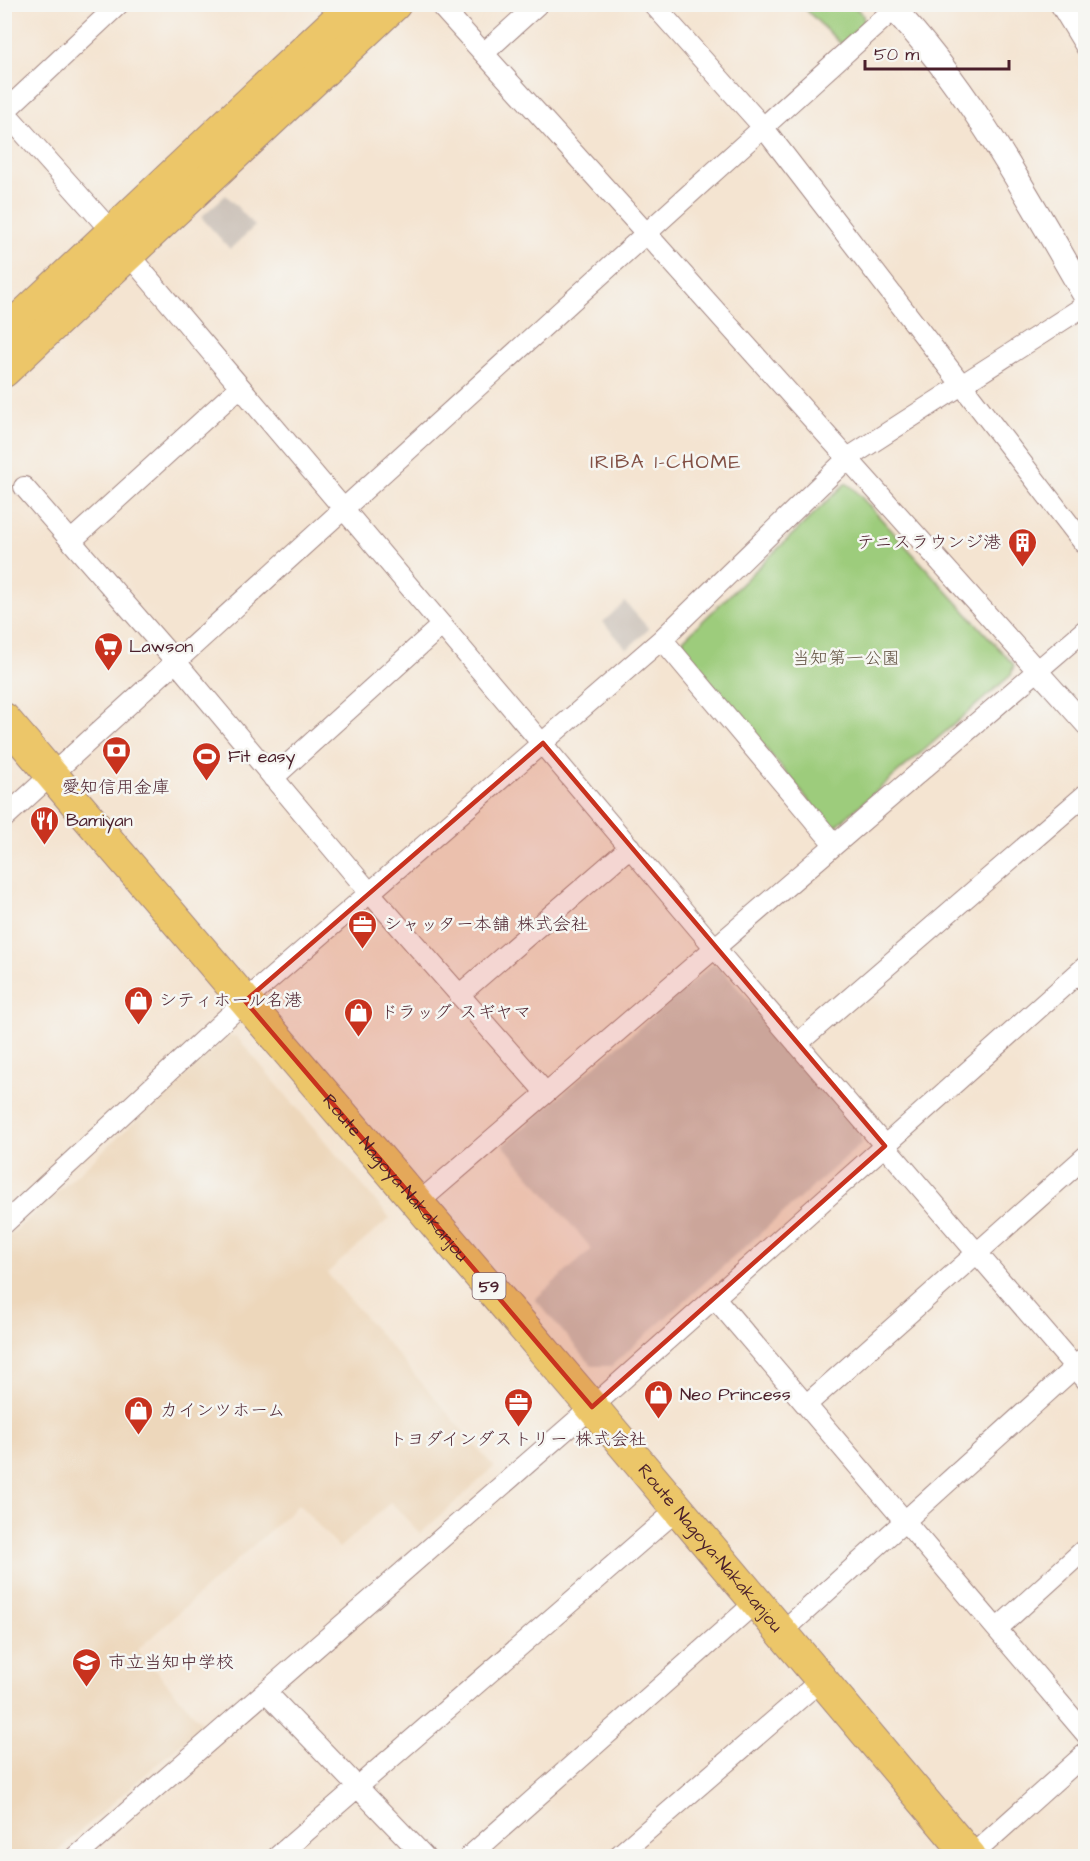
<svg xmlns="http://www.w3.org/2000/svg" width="1090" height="1861" viewBox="0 0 1090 1861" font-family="'Architects Daughter','Klee One',sans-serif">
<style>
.built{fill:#edd7bb}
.industrial{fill:#ccc2b9}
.green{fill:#9dcc7b;stroke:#747653;stroke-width:1.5}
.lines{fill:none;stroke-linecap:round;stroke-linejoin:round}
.minor-casing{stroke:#9f827e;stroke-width:22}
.tertiary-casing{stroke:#9f827e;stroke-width:26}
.primary-casing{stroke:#9f827e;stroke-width:34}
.minor{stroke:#fff;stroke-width:20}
.tertiary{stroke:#fff;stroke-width:24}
.primary{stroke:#ecc669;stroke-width:32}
.marked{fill:#c8321e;fill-opacity:0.2;stroke:#c8321e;stroke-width:4.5;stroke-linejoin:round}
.labels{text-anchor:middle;stroke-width:5;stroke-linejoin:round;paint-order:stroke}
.shield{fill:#f6f6f2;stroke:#7e6067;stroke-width:1.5}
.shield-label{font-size:16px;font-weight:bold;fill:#4a1f2b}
.poi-label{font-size:18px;fill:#4a1f2b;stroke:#f6f6f2;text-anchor:start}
.park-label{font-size:18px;fill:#635343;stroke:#f6f6f2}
.street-label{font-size:18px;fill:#4a1f2b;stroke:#f6f6f2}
.neighbourhood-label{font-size:20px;letter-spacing:1.5px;fill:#835044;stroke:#f6f6f2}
</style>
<rect width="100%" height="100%" fill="#f6f6f2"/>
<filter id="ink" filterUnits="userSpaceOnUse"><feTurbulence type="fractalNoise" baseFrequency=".0167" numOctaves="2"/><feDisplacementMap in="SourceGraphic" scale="12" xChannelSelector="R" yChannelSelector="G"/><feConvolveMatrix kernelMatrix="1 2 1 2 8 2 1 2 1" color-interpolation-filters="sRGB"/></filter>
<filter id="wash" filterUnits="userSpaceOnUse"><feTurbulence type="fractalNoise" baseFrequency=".008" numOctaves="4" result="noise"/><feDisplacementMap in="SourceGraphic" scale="24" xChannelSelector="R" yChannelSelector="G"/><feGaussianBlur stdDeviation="1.35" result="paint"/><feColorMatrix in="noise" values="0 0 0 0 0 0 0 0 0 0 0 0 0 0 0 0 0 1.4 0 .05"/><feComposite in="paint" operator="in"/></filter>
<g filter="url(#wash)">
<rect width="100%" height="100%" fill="#f4e4d1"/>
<path class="built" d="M236 1036 390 1218 327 1273 494 1467 420 1534 391 1502 339 1548 299 1504 137 1650 203 1724 52 1856H5V1240L228 1037Z"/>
<path class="industrial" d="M226 195 255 226 230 249 201 217Z
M625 602 649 629 627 649 603 622Z
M713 964 719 966 861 1131 862 1143 611 1366H592L535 1299 592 1249 503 1145Z"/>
<path class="green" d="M801 5H853L863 15 864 23 841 44Z
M846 483 853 488 1014 665 1011 675 835 827 829 825 683 649V640Z"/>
</g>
<g filter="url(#ink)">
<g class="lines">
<defs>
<path id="minor" d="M439 4 646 233 1086 725
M653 4 763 127 1086 546
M1060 4 1086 47
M484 53 538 4
M4 111 112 232
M4 112 119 4
M128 254 714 947 1086 1380
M24 487 177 663 370 893 545 1092
M71 541 240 387
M662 639 834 844
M273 778 442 625
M4 818C302 549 596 277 894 9
M459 995 630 847
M797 1044 1086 794
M418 1203 1086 629
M4 1224 245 1001 662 639 848 458 1086 305
M715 1298 1086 1734
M806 1405 1086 1156
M997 1629 1086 1548
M781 1633 1086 1357
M266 1692 424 1856
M77 1856 592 1407 1086 966
M278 1856 678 1509
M470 1856 756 1602
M618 1856 821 1680
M971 1856 1086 1753"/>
<path id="tertiary" d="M889 4C969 87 1028 197 1086 297"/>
<g id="primary">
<path d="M4 334 354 4"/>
<path d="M4 371 395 4"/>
<path id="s1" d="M4 719 592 1407 970 1856"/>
</g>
</defs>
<use href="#minor" class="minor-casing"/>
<use href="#tertiary" class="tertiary-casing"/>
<use href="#primary" class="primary-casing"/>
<use href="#minor" class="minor"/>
<use href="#tertiary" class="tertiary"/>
<use href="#primary" class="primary"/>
</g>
</g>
<path class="marked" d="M543 743 885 1146 592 1407 245 1001Z"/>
<defs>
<symbol id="building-pin" viewBox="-11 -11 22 30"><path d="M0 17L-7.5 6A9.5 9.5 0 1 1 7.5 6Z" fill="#c8321e" stroke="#f6f6f2"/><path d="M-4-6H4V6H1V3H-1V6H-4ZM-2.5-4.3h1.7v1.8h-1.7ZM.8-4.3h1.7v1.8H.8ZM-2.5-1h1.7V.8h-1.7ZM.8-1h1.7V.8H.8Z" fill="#fff"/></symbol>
<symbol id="supermarket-pin" viewBox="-11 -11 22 30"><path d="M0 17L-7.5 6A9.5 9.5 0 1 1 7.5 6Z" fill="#c8321e" stroke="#f6f6f2"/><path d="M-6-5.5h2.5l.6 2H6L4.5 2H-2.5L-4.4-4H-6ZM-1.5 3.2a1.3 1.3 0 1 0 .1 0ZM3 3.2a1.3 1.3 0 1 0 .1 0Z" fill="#fff"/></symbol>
<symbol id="bank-pin" viewBox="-11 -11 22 30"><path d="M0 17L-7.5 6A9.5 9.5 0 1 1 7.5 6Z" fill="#c8321e" stroke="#f6f6f2"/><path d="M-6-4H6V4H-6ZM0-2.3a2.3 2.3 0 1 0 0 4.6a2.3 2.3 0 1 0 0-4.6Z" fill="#fff"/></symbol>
<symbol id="stadium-pin" viewBox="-11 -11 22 30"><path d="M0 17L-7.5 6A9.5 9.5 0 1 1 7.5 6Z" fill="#c8321e" stroke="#f6f6f2"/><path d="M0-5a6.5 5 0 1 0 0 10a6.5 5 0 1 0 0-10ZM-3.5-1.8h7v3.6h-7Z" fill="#fff"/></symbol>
<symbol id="restaurant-pin" viewBox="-11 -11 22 30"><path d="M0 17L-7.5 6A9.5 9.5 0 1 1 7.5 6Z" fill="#c8321e" stroke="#f6f6f2"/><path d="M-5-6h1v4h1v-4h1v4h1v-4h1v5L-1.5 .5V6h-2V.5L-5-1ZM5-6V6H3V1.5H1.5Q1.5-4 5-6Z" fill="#fff"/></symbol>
<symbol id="office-pin" viewBox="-11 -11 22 30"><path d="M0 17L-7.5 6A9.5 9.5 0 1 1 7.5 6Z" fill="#c8321e" stroke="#f6f6f2"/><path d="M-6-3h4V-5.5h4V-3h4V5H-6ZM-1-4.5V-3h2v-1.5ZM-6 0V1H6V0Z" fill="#fff"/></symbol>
<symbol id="shop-pin" viewBox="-11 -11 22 30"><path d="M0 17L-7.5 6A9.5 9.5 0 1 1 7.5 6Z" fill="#c8321e" stroke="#f6f6f2"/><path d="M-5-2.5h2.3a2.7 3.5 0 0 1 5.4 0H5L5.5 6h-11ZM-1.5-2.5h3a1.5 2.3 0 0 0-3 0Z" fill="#fff"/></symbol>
<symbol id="school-pin" viewBox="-11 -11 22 30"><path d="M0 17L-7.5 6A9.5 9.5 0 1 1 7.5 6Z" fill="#c8321e" stroke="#f6f6f2"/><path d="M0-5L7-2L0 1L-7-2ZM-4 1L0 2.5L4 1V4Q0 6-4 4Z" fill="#fff"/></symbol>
</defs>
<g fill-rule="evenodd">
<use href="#building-pin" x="1006" y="526" width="33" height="45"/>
<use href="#supermarket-pin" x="92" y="630" width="33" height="45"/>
<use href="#bank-pin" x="100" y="734" width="33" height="45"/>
<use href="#stadium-pin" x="190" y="740" width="33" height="45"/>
<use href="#restaurant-pin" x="28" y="804" width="33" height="45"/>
<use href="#office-pin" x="346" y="908" width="33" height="45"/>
<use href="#shop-pin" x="122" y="984" width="33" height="45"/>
<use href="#shop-pin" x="342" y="996" width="33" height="45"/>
<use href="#shop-pin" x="642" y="1378" width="33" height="45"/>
<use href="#office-pin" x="502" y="1386" width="33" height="45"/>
<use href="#shop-pin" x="122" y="1394" width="33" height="45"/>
<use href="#school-pin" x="70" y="1646" width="33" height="45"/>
</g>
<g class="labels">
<rect class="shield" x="472.5" y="1273" width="33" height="26" rx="4.5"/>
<g class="shield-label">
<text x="489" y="1292">59</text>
</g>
<g class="poi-label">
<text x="1001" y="548" text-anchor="end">テニスラウンジ港</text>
<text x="129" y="652">Lawson</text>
<text x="228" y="762">Fit easy</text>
<text x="116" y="793" text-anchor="middle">愛知信用金庫</text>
<text x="66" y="826">Bamiyan</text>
<text x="384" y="930">シャッター本舗 株式会社</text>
<text x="159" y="1006">シティホール名港</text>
<text x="380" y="1018">ドラッグ スギヤマ</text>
<text x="680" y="1400">Neo Princess</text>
<text x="160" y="1416">カインツホーム</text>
<text x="518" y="1445" text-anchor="middle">トヨダインダストリー 株式会社</text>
<text x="108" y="1668">市立当知中学校</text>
</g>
<g class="park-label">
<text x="846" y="664">当知第一公園</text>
</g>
<g class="street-label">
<text dy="6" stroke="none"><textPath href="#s1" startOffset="603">Route Nagoya-Nakakanjou</textPath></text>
<text dy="6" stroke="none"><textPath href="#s1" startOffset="1089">Route Nagoya-Nakakanjou</textPath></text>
</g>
<g class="neighbourhood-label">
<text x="666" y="468">IRIBA 1-CHOME</text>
</g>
</g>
<rect width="1090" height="1861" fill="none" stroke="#f6f6f2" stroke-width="24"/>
<path d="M865 60v9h144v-9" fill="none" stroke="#4a1f2b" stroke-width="3"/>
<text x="874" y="60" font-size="18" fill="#4a1f2b" stroke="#f6f6f2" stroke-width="4.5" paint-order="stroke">50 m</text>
</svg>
